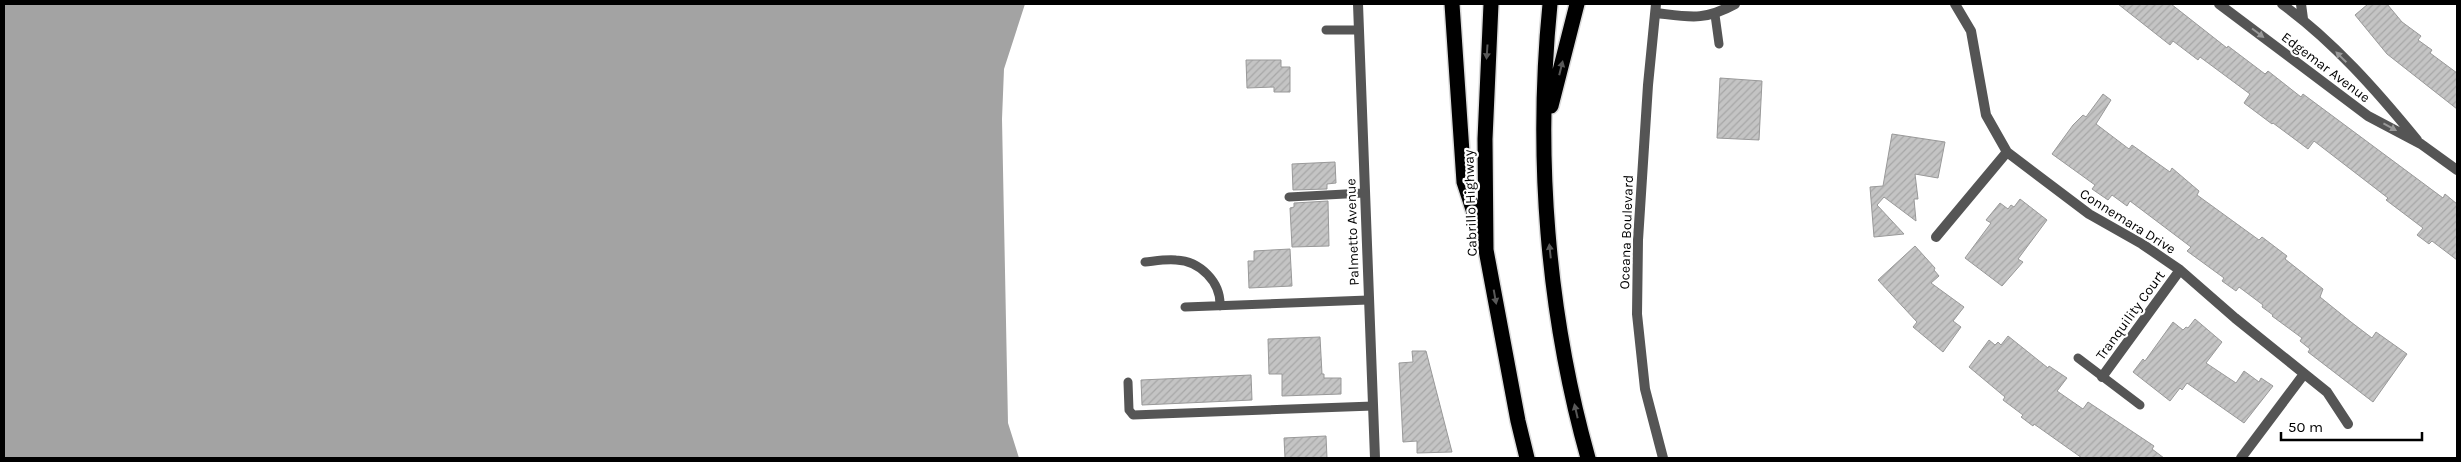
<svg xmlns="http://www.w3.org/2000/svg" width="2461" height="462" viewBox="0 0 2461 462" font-family="Karla,sans-serif">
<style>
.water{fill:#a3a3a3}
.building{fill:url(#building-hatch);stroke:#999}
.lines{fill:none;stroke-linecap:round;stroke-linejoin:round}
.motorway-casing{stroke:#dbdbdb;stroke-width:18}
.service{stroke:#555;stroke-width:9}
.minor{stroke:#555;stroke-width:10}
.tertiary{stroke:#555;stroke-width:10}
.motorway{stroke:#000;stroke-width:15}
.oneway{fill:#999}
.oneway2{fill:#595959}
.labels{text-anchor:middle;stroke-width:4.5;stroke-linejoin:round;paint-order:stroke}
.street-label{font-size:14px;fill:#000;stroke:#fff}
</style>
<defs>
<pattern id="building-hatch" width="6" height="6" patternUnits="userSpaceOnUse" patternTransform="scale(1.25)"><rect width="6" height="6" fill="#c4c4c4"/><path d="M-1 1l2-2M0 6l6-6M5 7l2-2" fill="none" stroke="#a7a7a7"/></pattern>
</defs>
<rect width="100%" height="100%" fill="#fff"/>
<path class="water" d="M4 4H1025L1004 69 1002 119 1008 423 1019 458H4Z"/>
<path class="building" d="M2118 4H2171L2227 48 2228 46 2265 74 2268 71 2301 97 2303 94 2443 198 2445 194 2457 204V260L2432 241 2429 244 2417 235 2423 228 2386 200 2388 198 2314 141 2308 149 2273 123 2272 124 2244 103 2250 94 2200 57 2198 60 2173 41 2170 45Z
M2368 4H2387L2402 22 2421 36 2418 40 2432 50 2430 53 2457 73V109L2387 54 2355 15Z
M1246 60H1281V67H1290V92H1274V87L1247 88Z
M1720 78 1762 81 1759 140 1717 138Z
M2103 94 2111 100 2096 124 2129 149 2132 145 2170 172 2172 168 2199 191 2197 195 2259 240 2262 237 2287 256 2285 259 2323 289 2320 297 2351 322 2372 338 2376 332 2407 354 2373 402 2308 352 2310 349 2300 341 2302 338 2272 316 2273 315 2262 307 2263 305 2239 287 2236 291 2222 281 2224 278 2187 251 2191 247 2130 201 2127 206 2112 195 2108 200 2092 189 2095 185 2052 154 2073 125 2083 115 2086 117Z
M1892 134 1945 142 1938 178 1915 174 1918 199H1914L1916 221 1884 197 1877 205 1904 234 1874 237 1870 187 1883 186Z
M1335 162 1336 183 1327 184V189L1293 190 1292 164Z
M2020 199 2047 220 2018 259 2023 262 2002 286 1965 258 1991 223 1986 220 2000 203 2008 209 2011 205 2014 207Z
M1328 201 1329 246 1292 247 1290 208 1294 207V203Z
M1915 246 1935 268 1934 270 1939 276 1931 283 1964 307 1953 321 1961 327 1943 352 1913 327 1917 322 1878 280Z
M1290 249 1292 286 1249 288 1248 261H1254V251Z
M2195 319 2222 342 2206 363 2236 383 2244 371 2259 382 2261 378 2273 386 2244 423 2187 383 2182 390 2180 388 2170 401 2133 372 2143 359 2145 361 2173 322 2183 330 2186 327 2188 328Z
M2008 336 2048 368 2049 366 2067 378 2057 391 2083 409 2088 402 2154 446 2152 449 2164 458H2082L2034 424 2033 426 2021 417 2023 415 2003 400 2005 397 1969 367 1989 340 1995 345 1998 342 2001 345Z
M1320 337 1322 374H1324V378H1341V394L1282 396V374H1269L1268 339Z
M1412 351H1426L1452 452 1417 453V441L1403 442 1399 363 1413 362Z
M1251 375 1252 400 1142 405 1141 380Z
M1326 436 1327 458H1285L1284 438Z"/>
<g class="lines">
<defs>
<path id="motorway" d="M1452 4 1464 182 1481 234
M1491 4 1485 139 1486 250 1518 421 1527 458
M1550 4C1535 155 1547 312 1588 458
M1551 106 1577 4"/>
</defs>
<use href="#motorway" class="motorway-casing"/>
<path class="service" d="M1715 15 1719 44
M1326 30H1358
M1289 197 1364 193
M1145 262C1155 261 1166 259 1176 260 1200 261 1221 282 1220 306
M1185 307 1368 300
M2078 358 2140 405
M1128 382 1129 410 1133 415 1373 406"/>
<path class="minor" d="M1955 4 1971 31 1986 115 2007 152 2089 214 2142 244 2180 270 2235 318 2327 392 2348 424
M2219 4 2368 116 2421 144 2457 170
M2282 4C2333 41 2377 91 2417 140
M2301 4 2303 19
M1656 13C1690 17 1704 21 1735 4
M1936 237 2007 152
M2102 377 2180 270
M2241 458 2304 374"/>
<path class="tertiary" d="M1358 4 1375 458
M1656 4 1648 85 1638 240 1637 314 1645 389 1663 458"/>
<use href="#motorway" class="motorway"/>
</g>
<defs><path id="oneway-solid" d="M-6-.8H1V-3.2L6.5 0L1 3.2V.8H-6Z" transform="scale(1.25)"/></defs>
<g class="oneway">
<use href="#oneway-solid" transform="translate(2258 33) rotate(37)"/>
<use href="#oneway-solid" transform="translate(2341 57) rotate(-135)"/>
<use href="#oneway-solid" transform="translate(2390 127) rotate(29)"/>
</g>
<g class="oneway2">
<use href="#oneway-solid" transform="translate(1487 52) rotate(94)"/>
<use href="#oneway-solid" transform="translate(1561 68) rotate(-76)"/>
<use href="#oneway-solid" transform="translate(1550 251) rotate(-96)"/>
<use href="#oneway-solid" transform="translate(1495 297) rotate(80)"/>
<use href="#oneway-solid" transform="translate(1576 411) rotate(-103)"/>
</g>
<g class="labels">
<g class="street-label">
<text transform="translate(2326 67) rotate(37)" y="5">Edgemar Avenue</text>
<text transform="translate(1470 203) rotate(-92)" y="5">Cabrillo Highway</text>
<text transform="translate(2128 221) rotate(32)" y="5">Connemara Drive</text>
<text transform="translate(1352 232) rotate(-92)" y="5">Palmetto Avenue</text>
<text transform="translate(1626 232) rotate(-88)" y="5">Oceana Boulevard</text>
<text transform="translate(2130 315) rotate(-54)" y="5">Tranquility Court</text>
</g>
</g>
<rect width="2461" height="462" fill="none" stroke="#000000" stroke-width="10"/>
<path d="M2281 432v8h141v-8" fill="none" stroke="#000000" stroke-width="2.5"/>
<text x="2288" y="432" font-size="15" fill="#000000" stroke="#ffffff" stroke-width="4" paint-order="stroke">50 m</text>
</svg>
